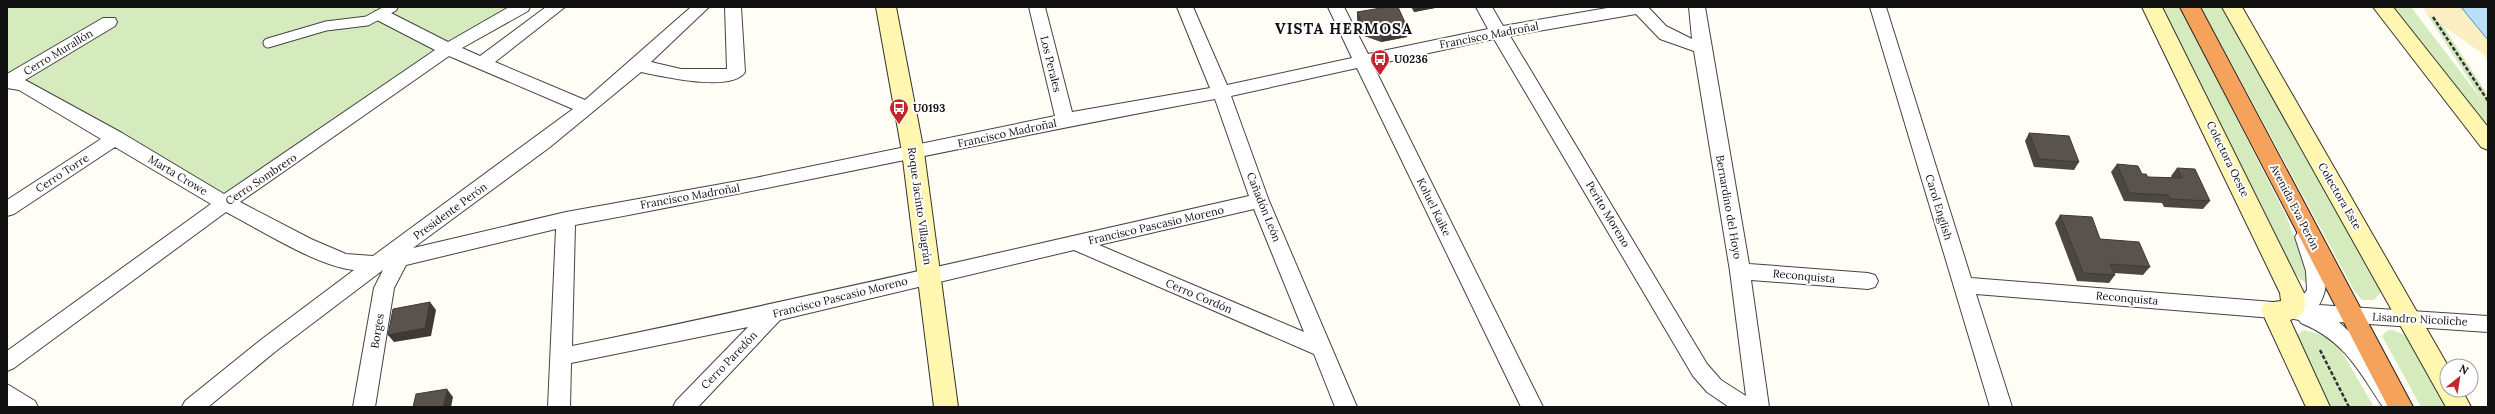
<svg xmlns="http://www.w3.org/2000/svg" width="2495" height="414" viewBox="0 0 2495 414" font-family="Lora,serif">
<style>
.green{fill:#d5ebbd}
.sand{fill:#fbeec1}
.water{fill:#b9e0f7;stroke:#3f96cf}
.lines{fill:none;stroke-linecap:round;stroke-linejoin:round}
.lane-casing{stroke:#444;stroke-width:11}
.street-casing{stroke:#444;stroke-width:2}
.secondary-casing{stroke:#333;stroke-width:2}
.highway-casing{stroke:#222;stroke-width:2}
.path{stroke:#333;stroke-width:2.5;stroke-dasharray:4 2;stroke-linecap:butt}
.lane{stroke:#fff;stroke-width:9}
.street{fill:#fff;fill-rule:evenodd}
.secondary{fill:#fff6b0;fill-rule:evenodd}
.highway{fill:#f5a25d;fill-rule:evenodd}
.wall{fill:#4d4742}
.shaded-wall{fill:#3f3936}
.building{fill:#5a524d;stroke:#3f3936}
.labels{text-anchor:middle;stroke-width:4;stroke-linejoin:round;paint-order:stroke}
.street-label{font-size:11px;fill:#111;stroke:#fff}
.poi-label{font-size:11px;font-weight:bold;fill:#111;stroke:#fff;text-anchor:start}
.district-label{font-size:15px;font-weight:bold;letter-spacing:1px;fill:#111;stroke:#fff}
</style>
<rect width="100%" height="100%" fill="#fffdf5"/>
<path class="green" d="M7 7H507L225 203 25 86 7 89Z
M2161 7H2180L2287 218 2307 271 2309 283 2301 280 2293 271Z
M2201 7H2224L2378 283 2381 292 2374 300H2362L2355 292Z
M2394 7H2411L2482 100 2427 14 2436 15 2488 95V128Z
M2304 330 2328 337 2338 345 2374 407H2329L2298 340V334Z
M2393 330 2409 337 2448 407H2421L2382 336 2387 331Z"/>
<path class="sand" d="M2423 7H2488V61L2483 54 2427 14Z"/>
<path class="water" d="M2461 7H2488V40Z"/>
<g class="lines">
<defs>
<path id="lane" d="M268 43 326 26 367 21 393 7"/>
<path id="street" d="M509 7H530L528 11 462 48 480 56 546 7H565L495 62 585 100 691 7H709L651 62 681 69H727L725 7H741L745 72C732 93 661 76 641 72L550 147 413 248 566 212 755 178 1055 116 1029 7H1045L1072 112 1210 88 1177 7H1193L1227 85 1352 58 1328 7H1344L1368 54 1488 29 1476 7H1492L1503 26 1613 7H1648L1666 26 1692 39 1689 7H1705L1749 264 1868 273 1875 275 1878 281 1875 287 1868 289 1751 280 1769 407H1729L1707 392 1693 376 1494 39 1373 65 1543 407H1521L1357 68 1231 96 1269 201 1357 407H1335L1314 354 1074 250 780 320 698 407H673L676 401 748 327 571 363 570 407H548L556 229 406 265 394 288 375 407H353L374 288 383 270 276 351 208 407H182L185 401 262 339 354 270C316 266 261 230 226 212L14 368 7 371V351L211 204 115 147 14 214 7 216V200L101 139 19 90 7 88V74L103 18H115L117 22 115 26 25 80 122 133 224 194 435 50 375 19 373 15 375 11H387L448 42ZM1636 14 1660 39 1694 51 1730 271 1746 396 1721 380 1707 364 1510 36ZM449 56 573 109 373 256 346 254 311 239 240 202ZM1215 99 1249 196C1023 247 798 300 572 346L575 225C789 186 1001 138 1215 99ZM1254 209 1304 332 1099 245Z
M1870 7H1886L1971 278 2273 302 2280 304 2282 307C2287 299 2301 300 2307 290L2306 271 2295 237 2298 232 2305 230 2312 232C2324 254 2333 282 2319 305L2488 316V332L2339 322 2367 348 2406 407H2383C2358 370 2345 341 2301 323L2299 320 2283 317 2281 314 2273 318 1976 294 2012 407H1990Z
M7 384 35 401 38 407H10L7 405Z"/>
<path id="secondary" d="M876 7H896L924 152 958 407H934L902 152Z
M2142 7H2162L2304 293C2306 308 2306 316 2290 320L2330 407H2306L2261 310 2265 303 2281 301 2280 293Z
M2222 7H2242L2448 366 2447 390H2462L2471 407H2446Z
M2373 7H2393L2488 127V150L2481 147Z"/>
<path id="highway" d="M2180 7H2200L2413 407H2388Z"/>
</defs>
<use href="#lane" class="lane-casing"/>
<use href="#street" class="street-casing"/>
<use href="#secondary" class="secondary-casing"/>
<use href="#highway" class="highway-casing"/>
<path class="path" d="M2433 17 2488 101
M2320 350 2349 407"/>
<use href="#lane" class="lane"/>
<use href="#street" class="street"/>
<use href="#secondary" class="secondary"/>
<use href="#highway" class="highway"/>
</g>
<path class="wall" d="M1411 7H1435V8L1414 12Z
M1357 12 1408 29 1407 37 1381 42 1364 36 1357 20Z
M2029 133 2079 162 2074 170 2034 167 2025 141Z
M2117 164 2142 174 2148 177 2172 178 2171 176 2177 168 2210 201 2203 209 2164 207 2162 203 2124 201 2111 172Z
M2060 215 2100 239 2150 267 2143 275 2114 273 2115 275 2109 283 2077 281 2055 223Z"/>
<path class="shaded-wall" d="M1415 7H1435V8L1414 12Z
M1408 29 1407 37 1381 42 1382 33Z
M430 302 436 310 431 336 394 342 388 335Z
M447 389 453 397 451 407H443Z"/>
<path class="building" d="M1387 7H1398L1408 29 1382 33 1364 28 1357 12Z
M2029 133 2069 136 2079 162 2039 159Z
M2117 164 2138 166 2142 174H2146L2148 177 2182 178 2177 168 2195 169 2210 201 2170 199 2168 195 2129 193Z
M2060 215 2092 217 2100 239 2139 242 2150 267 2110 264 2115 275 2083 273Z
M430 302 425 328 388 335 393 309Z
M447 389 443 407H413L416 394Z"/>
<defs>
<symbol id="bus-pin" viewBox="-11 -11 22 30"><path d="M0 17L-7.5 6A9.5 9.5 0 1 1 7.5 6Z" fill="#c4262e" stroke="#fff"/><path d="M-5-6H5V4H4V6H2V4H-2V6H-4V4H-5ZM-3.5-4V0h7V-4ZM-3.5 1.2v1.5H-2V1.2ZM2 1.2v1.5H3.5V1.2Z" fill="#fff"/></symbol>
</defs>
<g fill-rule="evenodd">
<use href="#bus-pin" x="1369" y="48" width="22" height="30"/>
<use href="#bus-pin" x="888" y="97" width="22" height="30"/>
</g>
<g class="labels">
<g class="street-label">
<text transform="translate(1489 35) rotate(-11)" y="4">Francisco Madroñal</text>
<text transform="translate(58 52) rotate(-31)" y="4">Cerro Murallón</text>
<text transform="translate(1051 64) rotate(76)" y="4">Los Perales</text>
<text transform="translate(1007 133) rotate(-12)" y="4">Francisco Madroñal</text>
<text transform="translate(2228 159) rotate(64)" y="4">Colectora Oeste</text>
<text transform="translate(62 173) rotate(-33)" y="4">Cerro Torre</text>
<text transform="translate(178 175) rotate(31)" y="4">Marta Crowe</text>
<text transform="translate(261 179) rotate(-34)" y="4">Cerro Sombrero</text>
<text transform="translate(690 196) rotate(-10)" y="4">Francisco Madroñal</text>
<text transform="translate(2340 196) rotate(60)" y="4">Colectora Este</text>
<text transform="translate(920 206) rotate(82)" y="4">Roque Jacinto Villagrán</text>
<text transform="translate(1264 207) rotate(68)" y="4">Cañadón León</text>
<text transform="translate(1434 207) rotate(64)" y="4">Koluel Kaike</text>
<text transform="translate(1729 207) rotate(80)" y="4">Bernardino del Hoyo</text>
<text transform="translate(1939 207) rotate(73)" y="4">Carol English</text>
<text transform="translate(2295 207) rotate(63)" y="4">Avenida Eva Perón</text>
<text transform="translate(450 211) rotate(-36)" y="4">Presidente Perón</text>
<text transform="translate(1608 214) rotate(59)" y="4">Perito Moreno</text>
<text transform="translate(1156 225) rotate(-13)" y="4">Francisco Pascasio Moreno</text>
<text transform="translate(1804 276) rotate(5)" y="4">Reconquista</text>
<text transform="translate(1199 296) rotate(23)" y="4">Cerro Cordón</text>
<text transform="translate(840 297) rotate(-14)" y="4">Francisco Pascasio Moreno</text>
<text transform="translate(2127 298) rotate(5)" y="4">Reconquista</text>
<text transform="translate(2420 319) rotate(3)" y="4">Lisandro Nicoliche</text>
<text transform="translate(377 331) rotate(-81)" y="4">Borges</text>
<text transform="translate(729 360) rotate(-46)" y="4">Cerro Paredón</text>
</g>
<g class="poi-label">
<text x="1394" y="63">U0236</text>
<text x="913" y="112">U0193</text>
</g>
<g class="district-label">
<text x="1344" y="34">VISTA HERMOSA</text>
</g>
</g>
<rect width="2495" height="414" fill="none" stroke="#111111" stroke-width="16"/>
<g transform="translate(2459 378) rotate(30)"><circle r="19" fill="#ffffff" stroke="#a0a0a0"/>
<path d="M0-3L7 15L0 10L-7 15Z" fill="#c4262e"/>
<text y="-6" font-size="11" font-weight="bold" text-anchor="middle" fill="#111111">N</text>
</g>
</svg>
